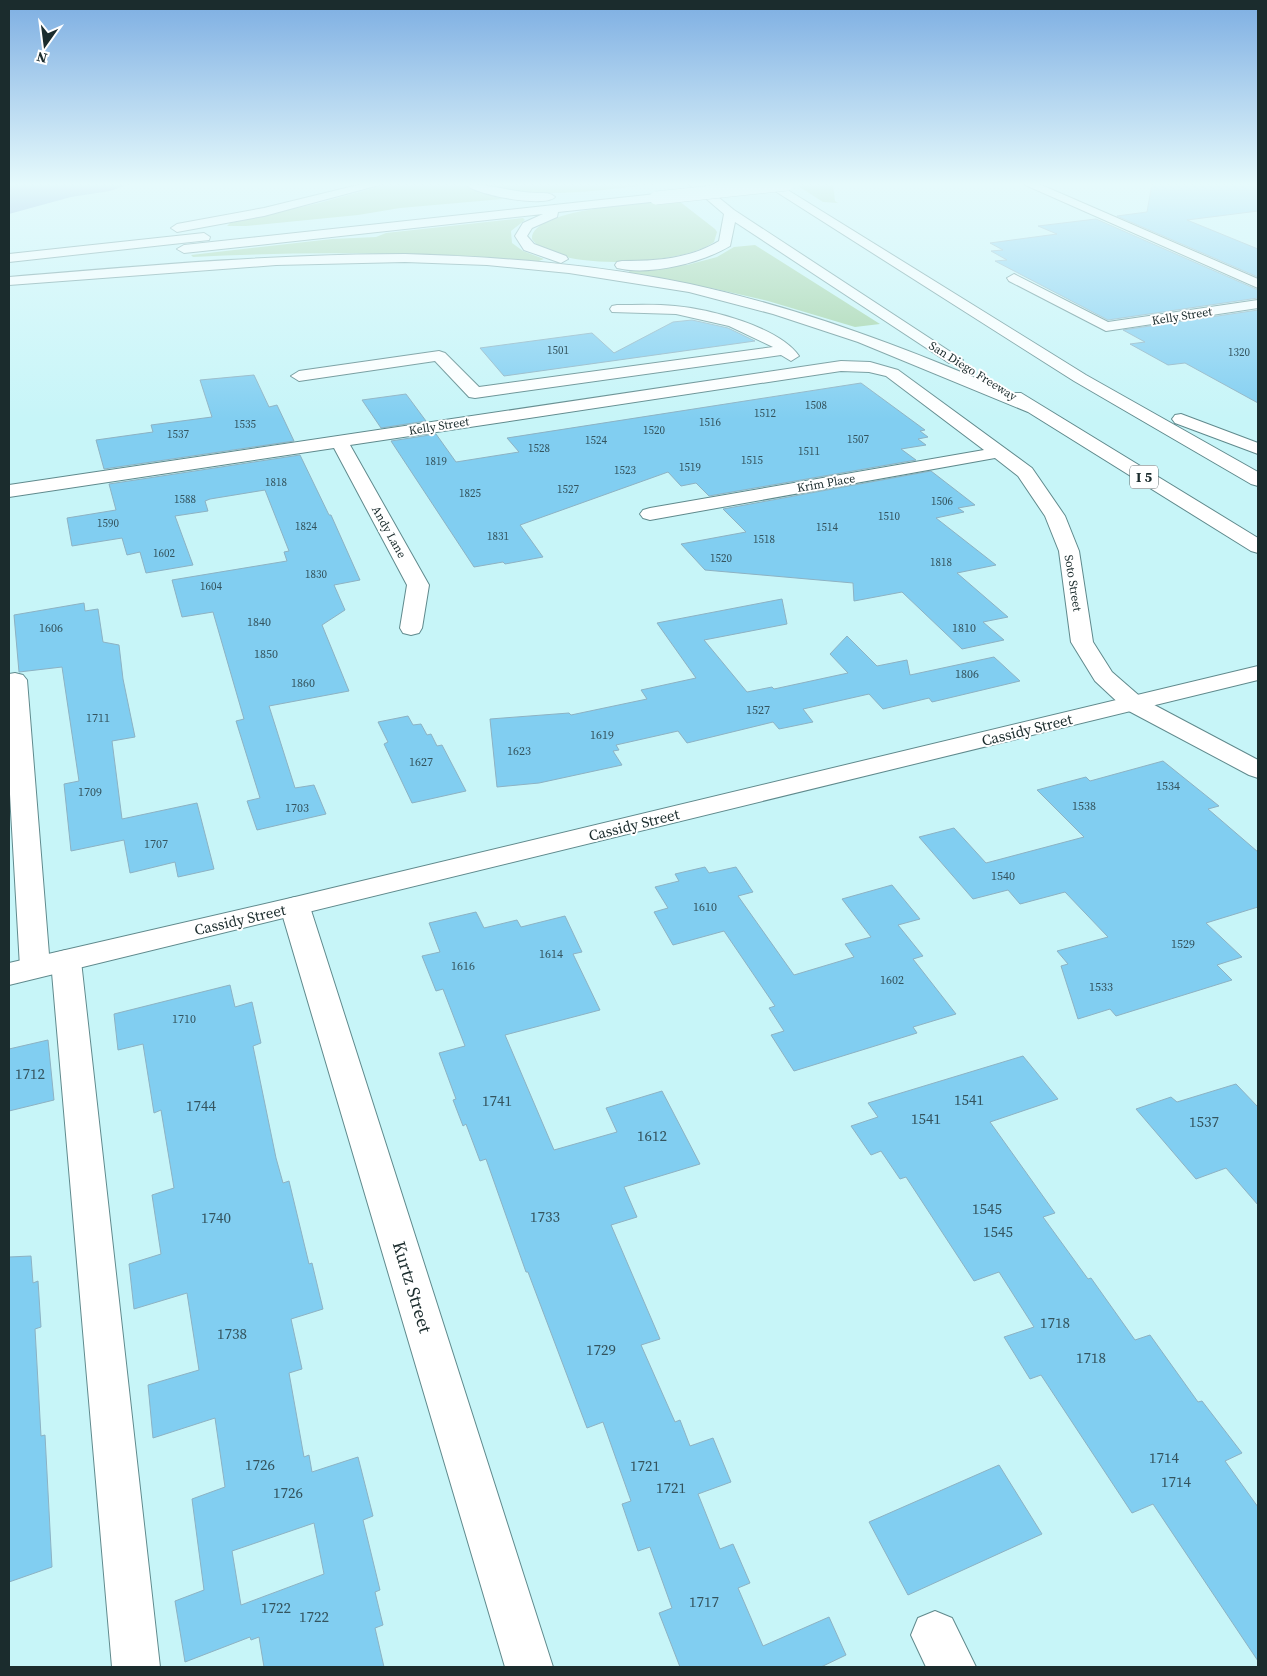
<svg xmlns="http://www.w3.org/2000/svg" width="1267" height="1676" viewBox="0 0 1267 1676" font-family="'Source Serif 4',serif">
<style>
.green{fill:#9fd0a1}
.water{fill:#7da4da}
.building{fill:#81cef1;stroke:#8db2c3;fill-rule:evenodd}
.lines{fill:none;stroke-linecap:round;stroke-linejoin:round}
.minor-casing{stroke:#608a8d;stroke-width:2}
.major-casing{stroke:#608a8d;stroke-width:2}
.highway-casing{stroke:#608a8d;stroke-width:2}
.minor{fill:#fff;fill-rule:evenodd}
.major{fill:#fff;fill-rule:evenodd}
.highway{fill:#fff;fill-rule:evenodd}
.highway-bridge-casing{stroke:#608a8d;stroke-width:14;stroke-linecap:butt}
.highway-bridge{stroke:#fff;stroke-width:13}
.labels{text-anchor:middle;stroke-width:4;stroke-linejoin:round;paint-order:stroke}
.far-number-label{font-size:11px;fill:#34545e}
.far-street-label{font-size:12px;fill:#1b2c2d;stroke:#fff}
.number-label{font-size:12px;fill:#34545e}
.shield{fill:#fff;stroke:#5f6b6c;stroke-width:1}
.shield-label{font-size:14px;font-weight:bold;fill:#1b2c2d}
.street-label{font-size:15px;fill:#1b2c2d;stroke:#fff}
.near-number-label{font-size:15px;fill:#34545e}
.near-street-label{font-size:18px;fill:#1b2c2d;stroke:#fff}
</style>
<rect width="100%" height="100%" fill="#c7f5f8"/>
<path class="green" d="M388 184H457L503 199 400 208 358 215 246 226H227L230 223 319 203Z
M480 184H656C598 190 537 201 480 184Z
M795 184H833L835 201 838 203 823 202Z
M679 201 715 229 717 232 714 242C684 265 555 273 532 239 531 207 654 203 679 201Z
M523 218 525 220 511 231 512 243 523 251 544 259 536 262C421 252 307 251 193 257L191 255 332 239 376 237 386 233Z
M755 245 880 324 855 327 768 301 716 289 628 273 631 269 687 265 717 257 734 247Z"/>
<path class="water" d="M9 184H130L110 191 71 197 9 214Z"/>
<path class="building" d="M1152 184H1258V211L1187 220 1258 249V277L1117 216 1147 212Z
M1096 219 1258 290V298L1108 320 995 261 1007 260 991 251 1003 250 990 243 1057 234 1038 226Z
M1258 310V403L1185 363 1168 365 1130 344 1145 342 1123 330Z
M692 320 728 328 755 341 504 376 480 348 592 333 614 353 673 322Z
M254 375 269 407 277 405 294 441 104 469 96 440 153 432 151 425 212 417 200 380Z
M861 383 925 430 920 431 928 437 918 439 926 445 901 449 916 460 709 496 696 483 681 486 668 472 520 525 543 557 505 564 503 562 474 567 391 441 436 434 456 462 519 452 507 438Z
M406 394 426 421 381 428 362 400Z
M300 455 329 515H331L360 580 334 585 345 610 322 625 349 691 269 706 295 788 314 785 326 814 257 830 247 801 260 798 236 721 244 719 213 612 182 617 172 580 287 561 284 552 289 551 265 490 210 499 205 501 208 511 175 516 193 565 146 573 140 552 127 555 122 538 72 546 67 518 116 510 109 484Z
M931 471 975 505 958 508 964 512 936 518 996 565 957 573 1008 617 983 622 1004 640 962 649 902 592 854 601 853 583 705 570 681 544 746 532 723 509Z
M782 599 787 624 704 640 747 692 772 687 774 689 848 673 830 654 847 636 877 666 907 660 910 675 994 657 1020 681 932 702 929 698 883 709 869 694 803 709 813 722 779 729 773 722 687 743 678 731 616 745 619 750 613 751 622 765 539 783 497 787 490 719 569 713 571 715 647 699 641 690 696 678 657 623Z
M84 603 85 611 98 609 103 642 119 645 123 679 135 737 112 741 122 819 197 803 214 869 178 877 175 862 130 873 124 840 71 851 64 784 79 781 62 667 19 672 14 615Z
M408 716 413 725 421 724 427 735 431 734 437 746 442 745 466 791 412 803 384 744 388 742 378 722Z
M1163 761 1219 806 1208 809 1258 852V907L1206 923 1242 957 1217 965 1232 980 1116 1016 1110 1009 1078 1019 1061 966 1068 964 1057 951 1108 937 1065 892 1020 904 1008 890 973 899 919 837 954 828 986 863 1084 837 1037 790 1086 777 1090 781Z
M705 867 709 873 736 867 753 892 738 896 794 975 854 957 845 944 871 937 842 899 892 885 920 919 898 925 923 956 913 959 956 1014 913 1027 917 1033 794 1071 771 1035 784 1031 769 1008 775 1006 724 931 673 945 654 912 668 908 655 887 679 881 675 874Z
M476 912 484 928 517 920 521 927 565 916 582 952 573 954 600 1010 505 1035 554 1150 617 1132 606 1108 662 1091 700 1164 624 1187 637 1217 611 1225 660 1339 641 1345 675 1422 680 1420 690 1446 713 1438 731 1482 698 1494 720 1549 733 1544 750 1583 738 1588 763 1646 829 1617 846 1655 821 1667H680L659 1613 672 1608 650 1547 638 1551 622 1504 631 1501 603 1422 587 1428 528 1272H526L486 1159 480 1161 466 1124 463 1126 453 1100 456 1099 439 1053 465 1046 443 989 436 991 422 956 440 952 429 923Z
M230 985 235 1007 252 1002 261 1043 253 1046 276 1158 283 1183 289 1181 309 1264 312 1263 323 1309 291 1319 302 1369 289 1373 304 1457 309 1455 312 1472 358 1457 373 1516 363 1520 380 1590 375 1592 383 1625 375 1628 384 1667H264L259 1637 251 1640 250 1637 185 1662 175 1601 204 1590 192 1499 225 1487 215 1418 153 1438 148 1385 199 1370 187 1293 134 1309 129 1264 161 1254 152 1195 174 1188 161 1110 154 1113 143 1044 118 1050 114 1014ZM314 1523 324 1574 241 1605 232 1551Z
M48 1040 54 1100 9 1111V1049Z
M1023 1056 1058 1099 990 1122 1055 1213 1043 1217 1088 1279 1091 1278 1135 1340 1150 1335 1198 1402 1202 1401 1242 1453 1225 1461 1258 1507V1661L1153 1504 1132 1513 1041 1375 1030 1379 1004 1337 1034 1327 999 1272 974 1281 906 1177 900 1179 881 1151 871 1155 851 1126 878 1117 868 1103Z
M1236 1084 1258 1107V1205L1226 1168 1196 1179 1136 1109 1171 1097 1177 1102Z
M31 1256 33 1283 38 1281 41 1327 35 1329 41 1436 45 1435 52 1567 9 1582V1257Z
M999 1465 1042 1534 908 1595 869 1522Z"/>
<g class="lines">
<defs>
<path id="minor" d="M1023 184H1039L1258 279V288Z
M1014 274 1108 322 1258 300V308L1106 331 1009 281 1007 278Z
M617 305C636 305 656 304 675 306 710 309 779 327 799 356L791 361 781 355 475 398 469 397 435 361 299 381 291 376 299 371 439 351 445 353 479 387 773 347 729 326 676 314 612 312 610 309 612 306Z
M841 361 870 362 898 370 1032 468 1065 516 1079 551 1093 642 1112 672 1143 699 1258 760V778L1249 775 1125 709 1095 681 1071 642 1059 551 1045 516 1018 476 995 458 650 520 643 518 640 514 643 510 650 508 984 450 886 376 869 372 841 371 350 445 429 585 422 628 419 633 411 635 403 633 400 628 407 585 334 448 9 497V485Z
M15 673 23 675 27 680 50 967 46 975 35 978 24 975 20 967 9 777V674Z
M295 897 305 900 310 907 553 1667H505L280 907 285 900Z
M66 950 77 953 81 961 160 1667H112L51 961 55 953Z
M935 1611 952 1618 976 1667H926L911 1635 918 1618Z"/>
<path id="major" d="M1258 666V680L9 985V963L295 897Z"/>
<path id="highway" d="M362 184H383L264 216 177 232 171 228 177 224 264 208Z
M465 184C488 184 512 192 536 193 543 193 550 192 555 197 545 208 475 195 465 184Z
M689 184H702L734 210 963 360 961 363H949L735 222 730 246C701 263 650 276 617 268L615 265 617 262 622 261C656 261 689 259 719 241L724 214Z
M764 184H778L1086 375 1258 472V486L1251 484 1074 381Z
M656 194 660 195V201L558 212 557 217 532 228 527 236 534 244 566 256 568 259 561 263 524 250 515 236 523 223 543 214 184 253 177 249 184 245Z
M204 233 210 237 209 240 9 262V254Z
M405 254C500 257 596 264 690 284 801 308 907 348 1011 393H1021L1258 538V553L1251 551 1028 412 858 342 773 314 689 292 569 273 487 265 405 262 276 265 9 285V277C141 266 272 254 405 254Z
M1181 414 1258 443V454L1175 423 1172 419 1175 415Z"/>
</defs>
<use href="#minor" class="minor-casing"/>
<use href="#major" class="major-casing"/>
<use href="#highway" class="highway-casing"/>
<use href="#minor" class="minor"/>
<use href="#major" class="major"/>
<use href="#highway" class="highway"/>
<defs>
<path id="highway-bridge" d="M656 198 787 184"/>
</defs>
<use href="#highway-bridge" class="highway-bridge-casing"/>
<use href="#highway-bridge" class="highway-bridge"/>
</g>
<linearGradient id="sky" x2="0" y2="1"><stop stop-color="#7daee2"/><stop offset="0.44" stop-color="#e6fafc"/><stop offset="1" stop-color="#e6fafc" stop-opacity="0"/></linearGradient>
<rect width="1267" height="419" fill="url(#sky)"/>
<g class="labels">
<g class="far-number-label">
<text x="558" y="354">1501</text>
<text x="1239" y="356">1320</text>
<text x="816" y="409">1508</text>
<text x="765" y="417">1512</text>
<text x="710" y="426">1516</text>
<text x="245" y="428">1535</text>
<text x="654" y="434">1520</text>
<text x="178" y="438">1537</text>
<text x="858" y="443">1507</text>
<text x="596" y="444">1524</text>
<text x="539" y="452">1528</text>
<text x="809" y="455">1511</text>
<text x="752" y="464">1515</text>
<text x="436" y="465">1819</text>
<text x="690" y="471">1519</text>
<text x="625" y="474">1523</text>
<text x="276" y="486">1818</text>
<text x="568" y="493">1527</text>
<text x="470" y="497">1825</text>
<text x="185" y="503">1588</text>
<text x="942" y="505">1506</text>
<text x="889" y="520">1510</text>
<text x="108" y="527">1590</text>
<text x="306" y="530">1824</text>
<text x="827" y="531">1514</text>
<text x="498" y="540">1831</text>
<text x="764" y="543">1518</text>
<text x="164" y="557">1602</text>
<text x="721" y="562">1520</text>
<text x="941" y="566">1818</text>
<text x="316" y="578">1830</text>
<text x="211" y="590">1604</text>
</g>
<g class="far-street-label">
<text transform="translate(1182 316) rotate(-9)" y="4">Kelly Street</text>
<text transform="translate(973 371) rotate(32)" y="4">San Diego Freeway</text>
<text transform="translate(439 426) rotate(-9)" y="4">Kelly Street</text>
<text transform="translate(826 483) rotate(-10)" y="4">Krim Place</text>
<text transform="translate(389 532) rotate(61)" y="4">Andy Lane</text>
<text transform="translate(1073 583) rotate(81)" y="4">Soto Street</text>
</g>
<g class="number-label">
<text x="259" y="626">1840</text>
<text x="51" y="632">1606</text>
<text x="964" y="632">1810</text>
<text x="266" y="658">1850</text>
<text x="967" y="678">1806</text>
<text x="303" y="687">1860</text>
<text x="758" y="714">1527</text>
<text x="98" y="722">1711</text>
<text x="602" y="739">1619</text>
<text x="519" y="755">1623</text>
<text x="421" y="766">1627</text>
<text x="1168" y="790">1534</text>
<text x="90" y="796">1709</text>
<text x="1084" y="810">1538</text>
<text x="297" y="812">1703</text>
<text x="156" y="848">1707</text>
<text x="1003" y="880">1540</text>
<text x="705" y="911">1610</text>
<text x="1183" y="948">1529</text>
<text x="551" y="958">1614</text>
<text x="463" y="970">1616</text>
<text x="892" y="984">1602</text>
<text x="1101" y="991">1533</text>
<text x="184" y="1023">1710</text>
</g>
<rect class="shield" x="1130" y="465.5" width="28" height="23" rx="4"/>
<g class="shield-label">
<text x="1144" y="482">I 5</text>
</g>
<g class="street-label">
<text transform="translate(1027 730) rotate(-14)" y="5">Cassidy Street</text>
<text transform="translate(634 825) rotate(-14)" y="5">Cassidy Street</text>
<text transform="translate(240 920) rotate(-13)" y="5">Cassidy Street</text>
</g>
<g class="near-number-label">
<text x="30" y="1079">1712</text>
<text x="969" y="1105">1541</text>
<text x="497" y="1106">1741</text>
<text x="201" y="1111">1744</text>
<text x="926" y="1124">1541</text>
<text x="1204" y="1127">1537</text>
<text x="652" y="1141">1612</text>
<text x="987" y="1214">1545</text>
<text x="545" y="1222">1733</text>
<text x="216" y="1223">1740</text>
<text x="998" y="1237">1545</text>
<text x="1055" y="1328">1718</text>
<text x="232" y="1339">1738</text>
<text x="601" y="1355">1729</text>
<text x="1091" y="1363">1718</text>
<text x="1164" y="1463">1714</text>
<text x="260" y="1470">1726</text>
<text x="645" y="1471">1721</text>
<text x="1176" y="1487">1714</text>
<text x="671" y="1493">1721</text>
<text x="288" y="1498">1726</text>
<text x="704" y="1607">1717</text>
<text x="276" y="1613">1722</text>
<text x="314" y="1622">1722</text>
</g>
<g class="near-street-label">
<text transform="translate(412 1287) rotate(73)" y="6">Kurtz Street</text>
</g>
</g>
<rect width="1267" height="1676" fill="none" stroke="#1b2c2d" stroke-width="20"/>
<g transform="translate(45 45) rotate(194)" stroke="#ffffff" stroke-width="4" paint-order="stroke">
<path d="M0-4L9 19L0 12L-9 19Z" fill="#1b2c2d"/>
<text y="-8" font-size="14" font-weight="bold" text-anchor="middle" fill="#1b2c2d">N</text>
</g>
</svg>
